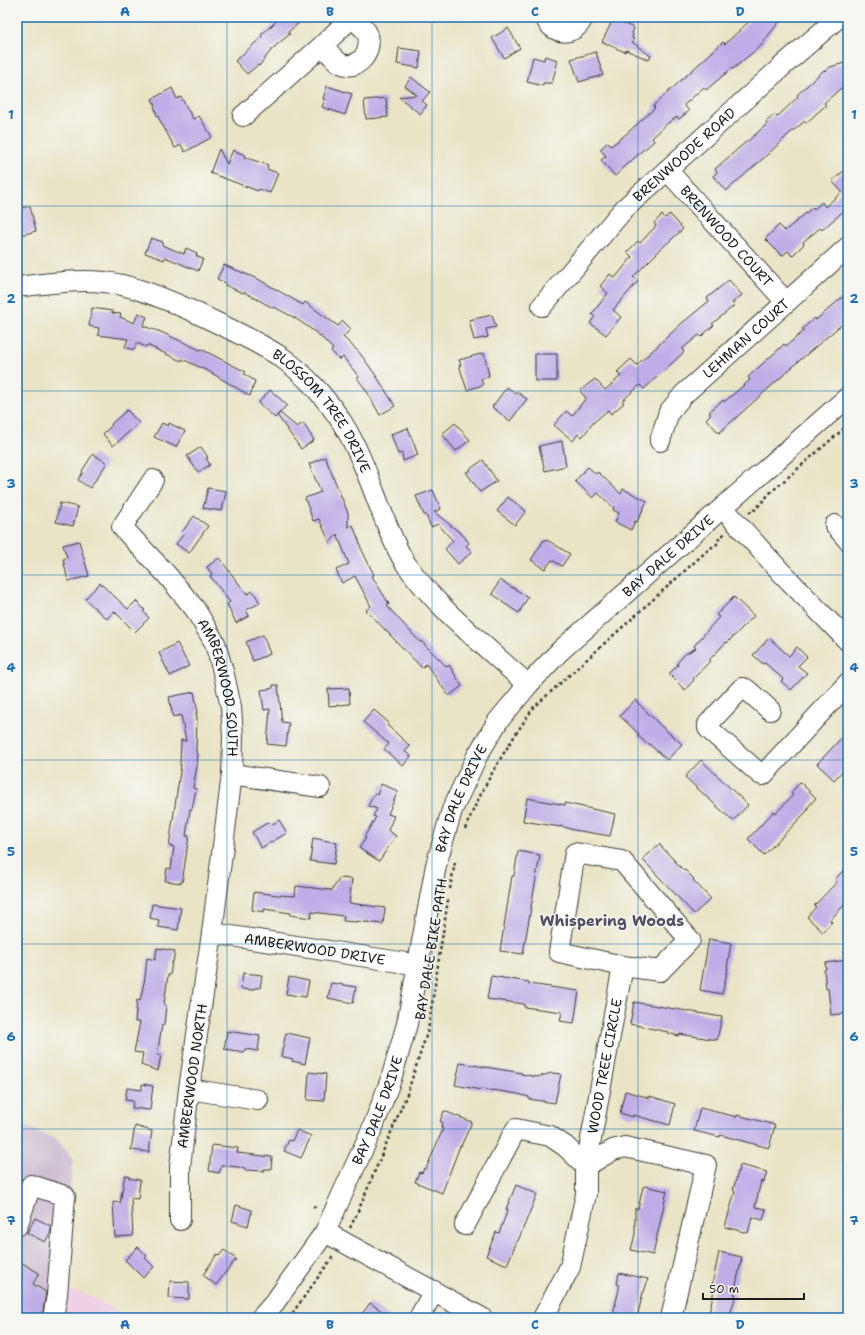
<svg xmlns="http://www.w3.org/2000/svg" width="865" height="1335" viewBox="0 0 865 1335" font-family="'Shantell Sans',sans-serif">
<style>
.built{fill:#efd0e5}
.industrial{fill:#cdbed2}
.building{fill:#bfade7}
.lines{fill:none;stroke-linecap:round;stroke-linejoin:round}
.minor-casing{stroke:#3b3a36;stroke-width:22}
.path{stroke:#3b3a36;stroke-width:2.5;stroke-dasharray:3 3;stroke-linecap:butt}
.minor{stroke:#fff;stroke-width:20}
.grid{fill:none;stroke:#1f6fb2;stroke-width:1;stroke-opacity:0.55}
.labels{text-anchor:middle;stroke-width:3;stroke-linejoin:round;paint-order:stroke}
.street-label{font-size:14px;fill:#1c1c1c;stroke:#f6f6f2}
.neighbourhood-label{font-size:15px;font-weight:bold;fill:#554f63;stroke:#f6f6f2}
.neatline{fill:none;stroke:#1f6fb2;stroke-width:1.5}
.grid-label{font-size:13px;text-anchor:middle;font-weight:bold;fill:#1f6fb2}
</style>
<rect width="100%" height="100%" fill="#f6f6f2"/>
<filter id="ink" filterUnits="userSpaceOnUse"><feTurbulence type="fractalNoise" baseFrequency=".025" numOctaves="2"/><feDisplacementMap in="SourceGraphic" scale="8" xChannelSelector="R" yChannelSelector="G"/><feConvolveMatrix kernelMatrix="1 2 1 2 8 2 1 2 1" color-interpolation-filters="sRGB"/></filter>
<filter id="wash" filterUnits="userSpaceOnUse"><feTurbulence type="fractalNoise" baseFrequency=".012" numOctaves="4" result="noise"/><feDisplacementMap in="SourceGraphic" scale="16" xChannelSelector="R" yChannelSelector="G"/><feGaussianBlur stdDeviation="0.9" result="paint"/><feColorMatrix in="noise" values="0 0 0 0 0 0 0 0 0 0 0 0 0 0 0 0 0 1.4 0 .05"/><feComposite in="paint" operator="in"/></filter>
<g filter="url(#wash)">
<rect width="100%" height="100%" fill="#e9e4c6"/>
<path class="built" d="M61 1288 88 1295 130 1318H58Z"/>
<path class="industrial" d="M17 1122 57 1140 73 1158 58 1318H17Z"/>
<g id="blocks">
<path class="building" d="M281 17H306L288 32 290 34 273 48 259 66 258 65 247 74 235 61 262 37 261 35Z
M754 17H783L764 41V43L733 69 732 68 706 90 704 87 684 105 689 111 679 119 677 117 668 123 652 138 654 141 645 149V148L615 176 601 160 606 156 600 149 608 142 611 146 625 135 655 108 653 106 723 42 725 44Z
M613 19 634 28 632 34H633L632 38 634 39 632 42 651 56 649 60 626 50 625 52 602 42Z
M508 28 520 48 504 58 492 38Z
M399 48 421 51 419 68 397 64Z
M596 52 603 75 579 82 571 59Z
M545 56 558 60 552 83H543V86L527 82 533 57 544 60Z
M848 62V82L824 103 826 105 806 123 805 121 789 134 766 156 726 191 713 176 717 172 715 169 747 141V142L767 124 766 122 775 114 777 117 798 97 797 95 824 70 825 71 830 67Z
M411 77 430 92 422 101 427 105 420 114 399 97 417 95 405 86Z
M327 86 352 94 345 115 322 107 325 100 323 99Z
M172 88 177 99 181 97 193 119 199 116 212 137 185 152 181 145 175 148 157 115 154 106 155 105 152 99Z
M386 98 388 117 366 119 364 100Z
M219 149 227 164 233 150 245 155 244 157 268 165 267 169 278 173 270 193 259 189 258 191 210 173Z
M848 167V207L822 230 820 228 803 242 804 244 792 256 788 251 782 256 765 239 779 225 785 231 813 207 814 209 822 202 825 207 842 192 832 181Z
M30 206 36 231 17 236V209Z
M670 214 683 229 662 248 633 277 638 281 613 310 621 317 606 335 590 323 595 317 592 314 608 293 600 286 610 274 615 278 632 257 627 252 638 241 640 243 656 226 654 223 662 215 665 218Z
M151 238 163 242 162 245 184 254 186 248 197 253 196 256 203 259 198 271 165 257 164 260 145 253Z
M224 265 258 279 303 305 305 302 338 326 343 321 351 329 343 337 359 352 377 377 395 406 380 415 366 390 357 378 359 377 343 357 340 360 331 351 333 349 318 334 295 318 274 307 273 308 244 292 243 293 225 285 226 283 217 279Z
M729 280 742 295 732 303 735 305 712 324 714 325 704 334 701 337 699 335 682 349 684 352 644 389 640 385 622 401 624 403 611 414 608 410 594 422 582 437 578 434 573 441 554 425 566 411 572 416 586 398 580 391 587 385 595 379 605 390 621 376 617 372 631 359 637 365 681 324 709 301 707 298Z
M848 292V319L799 361 719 433 706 419 711 414 709 412 723 400 724 402 750 380 748 377 779 349 784 344 786 346 804 331 802 329 815 318 816 320Z
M92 308 112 311V313L121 314 120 317 134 323 138 313 147 317 143 326 161 332 200 350 201 349 246 372 244 374 255 381 250 396 210 372 182 359 181 361 147 345 146 347 137 343 134 350 125 347 128 339 98 335 99 328 89 326Z
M492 315 496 327 486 329 488 337 474 340 469 320Z
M484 353 489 376 481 379 483 385 467 390 459 365H461L459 360Z
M535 354H557V381H535Z
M507 387 516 394 517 392 527 399 510 421 492 407Z
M270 390 287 405 275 418 258 403Z
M127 410 139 423 113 446 103 434 112 425 111 424Z
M280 413 297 427 303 423 314 440 301 449 277 415Z
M162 423 168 426 169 423 185 431 176 447 154 437Z
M455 423 470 440 456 451 442 434Z
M408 428 418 455 403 461 402 453 398 454 391 434Z
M562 441 566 466 545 471 539 446Z
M201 447 208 457 206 458 210 465 198 472 187 456Z
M93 454 107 463 90 488 78 480 83 472 82 471Z
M325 457 348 513V527L353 525 361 546H360L374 575 372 576 389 604 387 606 420 642 421 641 447 667 449 665 462 686 449 696 426 664 422 668 366 610 371 606 355 576 342 583 336 570 349 564 337 534 330 543 319 519 313 521 305 498 321 492 309 464Z
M483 460 497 481 480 492 466 472 471 470 470 469Z
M588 467 596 474 598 472 621 494 623 489 647 501 637 522 635 521 631 530 615 522 619 513 613 510 614 508 598 493 593 498 575 481Z
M208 488 226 491 222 511 203 508Z
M433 490 441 509 434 512 464 536 469 543 466 546 472 552 458 564 445 549 453 541 438 524 431 527 426 515H424L416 496Z
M508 497 526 511 515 525 497 511Z
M60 503 78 507 73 526 56 522Z
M194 516 208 526 189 553 176 544 184 534 182 532Z
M544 540 547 541V540L570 554 562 566 552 560 545 569 531 560Z
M79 541 89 576 68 581 63 559 67 558 63 545Z
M219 558 247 594 253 591 260 603 246 610 249 616 236 623 227 604 230 602 210 576 212 574 207 567Z
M500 580 528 597 519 613 502 602 503 601 492 594Z
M100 583 128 609 136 601 145 610 143 611 149 618 135 632 114 611 107 619 85 599Z
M734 597 754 616 727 643 726 642 716 653 709 660 710 661 693 679 694 680 685 690 669 674 678 665 677 663 685 654 696 648 694 646 719 617 716 615Z
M263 635 270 654 253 661 246 642Z
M769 638 789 656 797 647 807 657 798 666 807 673 791 690 781 681 783 679 765 663 763 664 753 655Z
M177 643 189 666 170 676 159 653Z
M273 685H278L282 722 289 723 286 746 267 744 270 709 264 710 261 690 273 688Z
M349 688 350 704 329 706 328 689Z
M194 692 198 712H196L197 719 196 753 198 754 197 766 193 788 196 789 192 809H190L186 836H189L182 883 165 881 167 868 171 869 174 847 169 846 181 765H180L181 740 186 741 181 715 173 717 169 697Z
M635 700 662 727 682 744 667 760 648 743 647 744 637 735 639 734 620 716Z
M374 710 389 723 387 725 410 746 405 752 411 756 403 766 384 749 389 744 363 722Z
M848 731V765L834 780 817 764Z
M701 760 748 805 733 821 685 777Z
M800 782 816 798 807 808 809 809 764 855 748 839 774 811 776 813 793 795 791 793Z
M381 784 398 791 388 814 394 816 388 830 396 836 379 861 359 848 366 838 364 837 376 817 373 816 377 809 368 806 374 794 377 795Z
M527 798 565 805V803L615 814 610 836 574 830 561 826V827L523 821Z
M279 820 287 833 261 848 252 832 269 822 271 825Z
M313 838 337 843 334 864 310 861Z
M659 844 684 871 685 870 694 879 693 880 711 899 694 914 642 859Z
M518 851 540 855 523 954 500 951 512 876H514Z
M848 866V901L830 920 832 922 823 932 807 917 816 907 814 906 837 882 835 879Z
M340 878 352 879 349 903 385 908 383 924 356 921V922L343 921 344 916 312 912 311 918 290 915 291 913 264 909V912L252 910 254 892 277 895 295 896 296 886 331 890V891Z
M152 904 181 908 178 930 158 927 159 920 150 918Z
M709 939 731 943 727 968H728L722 994 700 990Z
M157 948 175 951 173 962H172L170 975H168L164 1005H166L164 1025H162L157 1055H161L158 1071 141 1065 143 1053 134 1052 140 1022H135L137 1000 140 1001 145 978 147 958 155 960Z
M848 960V974H847L848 1013 831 1015 828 988 826 989 824 970 826 969 825 963Z
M243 973 262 975 260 988H254L253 990 241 989Z
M491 976 529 982V984L579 991 574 1023 560 1021 562 1012 524 1007V1004L487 999Z
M289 977 309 981 306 997 286 994Z
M331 983 356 987 353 1003 328 998Z
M634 1002 722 1017 717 1040 680 1034 679 1036 668 1033V1032L630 1024Z
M227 1031 260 1036 258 1051 245 1049 244 1052 224 1049Z
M286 1033 310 1038 305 1064 292 1061 293 1059 281 1056Z
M460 1063 522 1073 521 1074 537 1077 552 1073 561 1074 555 1103 529 1099V1097L518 1094 493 1090V1091L482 1089 481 1090 455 1085Z
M309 1072 326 1074 324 1101 307 1100Z
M142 1084 153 1086 150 1110 132 1108 133 1101 125 1100 127 1088 142 1090Z
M625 1091 650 1098V1096L675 1104 670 1125 633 1115V1117L620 1113Z
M700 1108 737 1117V1115L775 1125 769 1148 720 1135V1137L694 1131Z
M444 1111 472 1122 461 1146H460L442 1193 415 1182 419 1172 422 1173 424 1168 426 1169 443 1129 441 1128 443 1123 440 1121Z
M135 1126 152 1131 149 1152 131 1150Z
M297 1130 311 1136 301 1158 284 1151 289 1140 292 1141Z
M212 1145 238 1148 237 1153 272 1157 271 1169H264V1171L244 1170 245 1168 222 1165 219 1173 209 1171Z
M740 1165 767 1172 764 1182 761 1181 755 1207 766 1209 763 1220 752 1217 748 1233 725 1227 735 1191 733 1190Z
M125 1175 129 1176V1178L140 1180 138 1199 131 1198 133 1236 115 1237 113 1202 120 1203Z
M516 1185 537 1194 518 1241H517L507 1265 486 1256 496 1232 499 1233 508 1209H506Z
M645 1186 667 1191 653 1255 631 1250 635 1234V1208L638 1209 643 1187Z
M236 1205 252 1210 248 1226 232 1221Z
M35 1218 51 1226V1231L45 1242 27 1233Z
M138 1247 147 1256 145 1258 154 1267 143 1278 125 1260Z
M224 1250 236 1259 216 1285 203 1275 217 1254 219 1256Z
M719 1252 742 1257 734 1294 736 1295 729 1318H708L714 1290H711Z
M17 1260 39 1273 33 1284 46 1292 42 1318H17Z
M619 1273 648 1279 644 1292H643L637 1318H616L617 1314H613L619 1289V1284H617Z
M170 1281 189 1282V1299L169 1298Z
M370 1303 392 1318H359Z"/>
</g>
</g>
<g filter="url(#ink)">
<use href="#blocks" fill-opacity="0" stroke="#3b3a36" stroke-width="1"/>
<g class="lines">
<defs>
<g id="minor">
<path d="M545 17C553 36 575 37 583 17"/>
<path d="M323 45C328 51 333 59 340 63 359 73 374 49 367 33 364 27 356 22 352 17"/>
<path d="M243 116 323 45 352 17"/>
<path id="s1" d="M667 170 786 302"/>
<path id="s2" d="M17 287C51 283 88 277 122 285 151 292 180 305 207 318 232 330 258 342 281 357 303 372 329 401 343 424 361 453 372 488 385 520 391 535 397 551 406 564 438 610 487 647 528 685"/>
<path id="s3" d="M542 306 624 209 787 62 839 17"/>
<path id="s4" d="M660 441 669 412 684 394 848 247"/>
<path id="s5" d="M153 480 122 527 167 575 195 609 215 643 224 675 231 707 233 736 232 774 212 933 189 1089 180 1167V1220"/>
<path d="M723 508 781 572 848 641"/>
<path d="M835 525 848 540"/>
<path d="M770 710 746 689 742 688 708 724V728L711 731 760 774 763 775 848 683"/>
<path d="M232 774 320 787"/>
<path id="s6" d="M212 933 419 965"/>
<path d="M189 1089 258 1100"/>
<path d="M586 1166 613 1150 625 1147 706 1165 671 1318"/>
<path d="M465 1225 516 1129 550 1136 565 1146 586 1166"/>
<path d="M17 1226 31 1185 65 1196 57 1295 53 1318"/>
<path d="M325 1232 482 1318"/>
<path id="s7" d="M261 1318 275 1302 325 1232 373 1127 391 1079 407 1024 436 865 452 810 477 756 498 721 528 685 560 651 848 397"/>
<path d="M419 1318 434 1291"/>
<path id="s8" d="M543 1318 570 1267 586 1194V1166L623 966 660 971 690 940 622 861 575 853 559 952 623 966"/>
</g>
</defs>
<use href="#minor" class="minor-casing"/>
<path class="path" d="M749 513 753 509 755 510 770 493 848 425
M465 829C483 785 507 746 534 707L709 549 717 544V541L725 533
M450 889 455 862
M313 1206 318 1209
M350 1228 359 1209 407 1094 428 1030 448 900
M289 1318 334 1255"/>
<use href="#minor" class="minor"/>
</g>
</g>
<path class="grid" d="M227 17V1318M432 17V1318M638 17V1318M17 206H848M17 391H848M17 575H848M17 760H848M17 944H848M17 1129H848"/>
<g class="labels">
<g class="street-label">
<text dy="5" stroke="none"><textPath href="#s3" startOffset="208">BRENWOODE ROAD</textPath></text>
<text dy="5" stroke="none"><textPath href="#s1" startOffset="89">BRENWOOD COURT</textPath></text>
<text dy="5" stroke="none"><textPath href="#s4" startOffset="137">LEHMAN COURT</textPath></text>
<text dy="5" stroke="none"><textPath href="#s2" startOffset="349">BLOSSOM TREE DRIVE</textPath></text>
<text dy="5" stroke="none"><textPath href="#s7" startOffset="888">BAY DALE DRIVE</textPath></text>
<text dy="5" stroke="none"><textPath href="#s5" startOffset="250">AMBERWOOD SOUTH</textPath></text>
<text dy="5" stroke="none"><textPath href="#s7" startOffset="564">BAY DALE DRIVE</textPath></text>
<text dy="5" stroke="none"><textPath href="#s6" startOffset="104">AMBERWOOD DRIVE</textPath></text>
<text transform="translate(431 949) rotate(-81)" y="5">BAY DALE BIKE PATH</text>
<text dy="5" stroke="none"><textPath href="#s8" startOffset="262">WOOD TREE CIRCLE</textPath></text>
<text transform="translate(192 1076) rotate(-82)" y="5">AMBERWOOD NORTH</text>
<text dy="5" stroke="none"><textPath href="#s7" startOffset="240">BAY DALE DRIVE</textPath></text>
</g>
<g class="neighbourhood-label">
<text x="612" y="926">Whispering Woods</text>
</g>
</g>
<rect width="865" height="1335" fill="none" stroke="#f6f6f2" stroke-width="44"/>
<path d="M703 1293v6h101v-6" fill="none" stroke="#1c1c1c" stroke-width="2"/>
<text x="709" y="1293" font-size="12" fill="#1c1c1c" stroke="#f6f6f2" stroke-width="3" paint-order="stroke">50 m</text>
<rect x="22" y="22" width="821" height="1291" class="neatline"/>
<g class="grid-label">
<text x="125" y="16">A</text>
<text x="330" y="16">B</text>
<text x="535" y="16">C</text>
<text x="740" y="16">D</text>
<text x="11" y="119">1</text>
<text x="854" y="119">1</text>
<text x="11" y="303">2</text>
<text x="854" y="303">2</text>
<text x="11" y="488">3</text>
<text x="854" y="488">3</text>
<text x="11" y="672">4</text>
<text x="854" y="672">4</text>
<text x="11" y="856">5</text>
<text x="854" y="856">5</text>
<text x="11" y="1041">6</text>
<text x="854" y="1041">6</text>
<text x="11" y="1225">7</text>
<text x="854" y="1225">7</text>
<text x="125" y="1329">A</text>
<text x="330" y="1329">B</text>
<text x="535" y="1329">C</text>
<text x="740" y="1329">D</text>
</g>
</svg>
